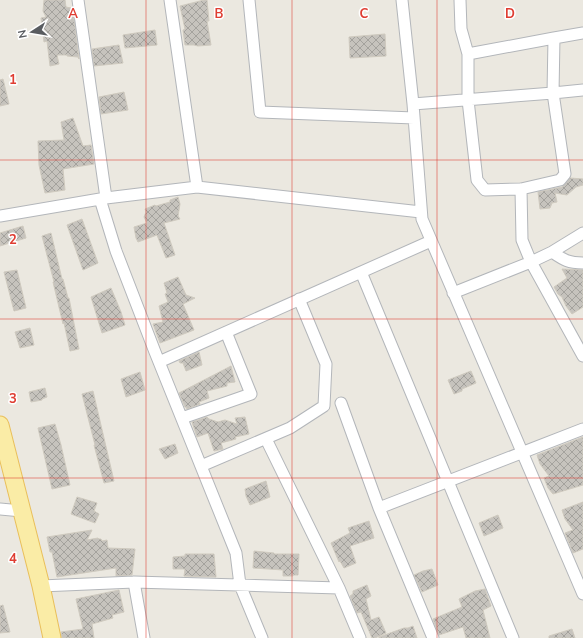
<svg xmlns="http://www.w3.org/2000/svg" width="583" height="638" viewBox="0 0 583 638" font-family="'Nunito Sans',sans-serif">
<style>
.building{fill:url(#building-cross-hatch);stroke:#cfcabf}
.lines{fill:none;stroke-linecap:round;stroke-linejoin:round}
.minor-casing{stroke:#b3b6ba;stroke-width:13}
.primary-casing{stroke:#e9bf5b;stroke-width:19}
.minor{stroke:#fff;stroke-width:11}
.primary{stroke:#faeca6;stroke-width:17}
.grid{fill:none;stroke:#df3d32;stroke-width:1;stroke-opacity:0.55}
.grid-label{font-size:13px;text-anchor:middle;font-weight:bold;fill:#df3d32;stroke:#fff;stroke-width:3;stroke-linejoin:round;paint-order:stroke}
</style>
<defs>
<pattern id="building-cross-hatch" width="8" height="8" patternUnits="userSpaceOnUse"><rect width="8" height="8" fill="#c6c3bd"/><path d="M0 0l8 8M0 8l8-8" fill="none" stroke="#a4a29d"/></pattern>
</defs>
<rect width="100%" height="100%" fill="#ebe8e0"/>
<path class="building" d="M44 0H65L66 7 71 8 73 11 79 59 78 57 67 56V55H57L59 64 50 66 47 41 44 42 41 18 46 17 43 11Z
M204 0H207L209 21H207L211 45 198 46 194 45H185L183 30 185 29 180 6Z
M155 30 157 45 125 48 123 35Z
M385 34 386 56 350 58 349 37Z
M119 45 123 63 94 66 92 49Z
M3 79 9 104 0 106V80Z
M124 92 128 110 101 114 99 97Z
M73 118 83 146 91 145 94 164 63 169 65 190 45 193 39 165 38 141 64 140 61 122Z
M570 178 583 179V185L576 187 567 195 555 193 557 202 552 203 550 208 540 209 538 192 562 187 565 184Z
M178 197 180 204 178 216 180 219 164 223 175 255 166 258 157 235 138 242 136 238 134 227 147 223 144 217 146 212 145 209 155 205 156 206 170 202V200Z
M82 219 98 263 83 270 67 225Z
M23 226 26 238 0 246V233Z
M51 233 62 279H63L68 298H69L79 349 70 351 64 323 63 324 53 282H54L42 236Z
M562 269 583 270V307L572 314 566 306 562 297 558 294 554 287 567 278Z
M17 270 26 308 14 311 4 272Z
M178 277 186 295 195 298 183 304 194 330 160 343 153 324 163 322 159 306 168 302 165 294 167 293 164 283Z
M111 288 121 312 125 325 102 333 91 297Z
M30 328 34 345 20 348 15 332Z
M199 352 202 365 186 371 183 363H180L179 361Z
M231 366 235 382 227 383V386L207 391 209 398 199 402 200 404 187 409 186 407H185L179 393Z
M471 371 476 383 462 389V391L454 394 448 380Z
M140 372 145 390 126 397 121 379Z
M45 388 47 397 42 399V400L31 402 29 392Z
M93 391 114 481 104 483 94 445H95L82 394Z
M207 417 209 419 218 422 225 420 237 424 235 418 245 417 249 434 235 437 236 439 221 443 223 449 214 451 208 433 197 437 192 422Z
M55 424 61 445 70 485 52 489 38 428Z
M583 437V485L553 494 548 488 544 478 549 476 540 464 537 455Z
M175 444 178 453 165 459 159 449Z
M266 481 270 497 250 505 246 496 245 489Z
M77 497 97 503 94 511 99 514 95 523 71 514Z
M583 502V549L573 553 565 533 573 530 565 519 562 510Z
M498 515 503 528 484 536 479 523Z
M369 521 374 538 350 546 356 563 344 568 340 561 339 562 331 543 350 533 348 528Z
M92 530 87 540 98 538 99 539H101L102 541 107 540 108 548 135 549 132 575 116 576V568L57 577 52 552H50L47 537Z
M254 551 274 553V554H299L298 575H293V576H283V570L253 568Z
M185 554H214L216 577 184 576 185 569H173V557L185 556Z
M432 569 438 585 422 592 414 575 423 571Z
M367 585 371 596 366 599 371 620 379 617 386 633 375 638H372L361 612 357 613 350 596 353 594V591Z
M485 589 491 606 483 610 490 638H466L463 627 439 635 433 619 462 607 459 599 475 591Z
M119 590 124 612 112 615 113 618 92 624 94 638H62L61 632 83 629 76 599Z
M3 605 10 632 0 633V606Z
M413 626 417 638H379V637L404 628H408Z
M572 629 575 638H549V636Z"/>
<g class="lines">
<defs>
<path id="minor" d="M78 0 106 198
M170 0 197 187
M249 0 260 112 414 118
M402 0 413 104 422 219 583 594
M460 0 461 29 468 54
M554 38 468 54V100L477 180 485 190 521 189 560 180 565 174 553 93 554 38 583 33
M413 104 553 93 583 90
M100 199 116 251 155 352 236 553 240 585 262 638
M0 216 106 198 197 187 421 212
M583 233 552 252 531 262 583 356
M552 252C564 260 568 263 583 263
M361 272 513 638
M453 293 531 262 522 240 521 189
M159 362 431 241
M341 403 379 508 433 638
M182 418 251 394 226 332
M266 439 339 588
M201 466 290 428 324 406 326 364 299 299
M379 508 583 429
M0 509 22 511
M134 582 144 638
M41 586 134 582 339 588 360 638"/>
<path id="primary" d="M0 425 41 586 52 638"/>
</defs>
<use href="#minor" class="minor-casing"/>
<use href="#primary" class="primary-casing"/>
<use href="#minor" class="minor"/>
<use href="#primary" class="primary"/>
</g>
<path class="grid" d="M146 0V638M292 0V638M437 0V638M0 160H583M0 319H583M0 478H583"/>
<g class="grid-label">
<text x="73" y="18">A</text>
<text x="219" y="18">B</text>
<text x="364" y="18">C</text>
<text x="510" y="18">D</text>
<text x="13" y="84">1</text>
<text x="13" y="244">2</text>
<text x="13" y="403">3</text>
<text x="13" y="563">4</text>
</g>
<g transform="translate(32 32) rotate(258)" stroke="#ffffff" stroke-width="3" paint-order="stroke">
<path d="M0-3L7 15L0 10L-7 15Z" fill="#595c60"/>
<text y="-6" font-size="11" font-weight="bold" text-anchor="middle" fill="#595c60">N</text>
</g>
</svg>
